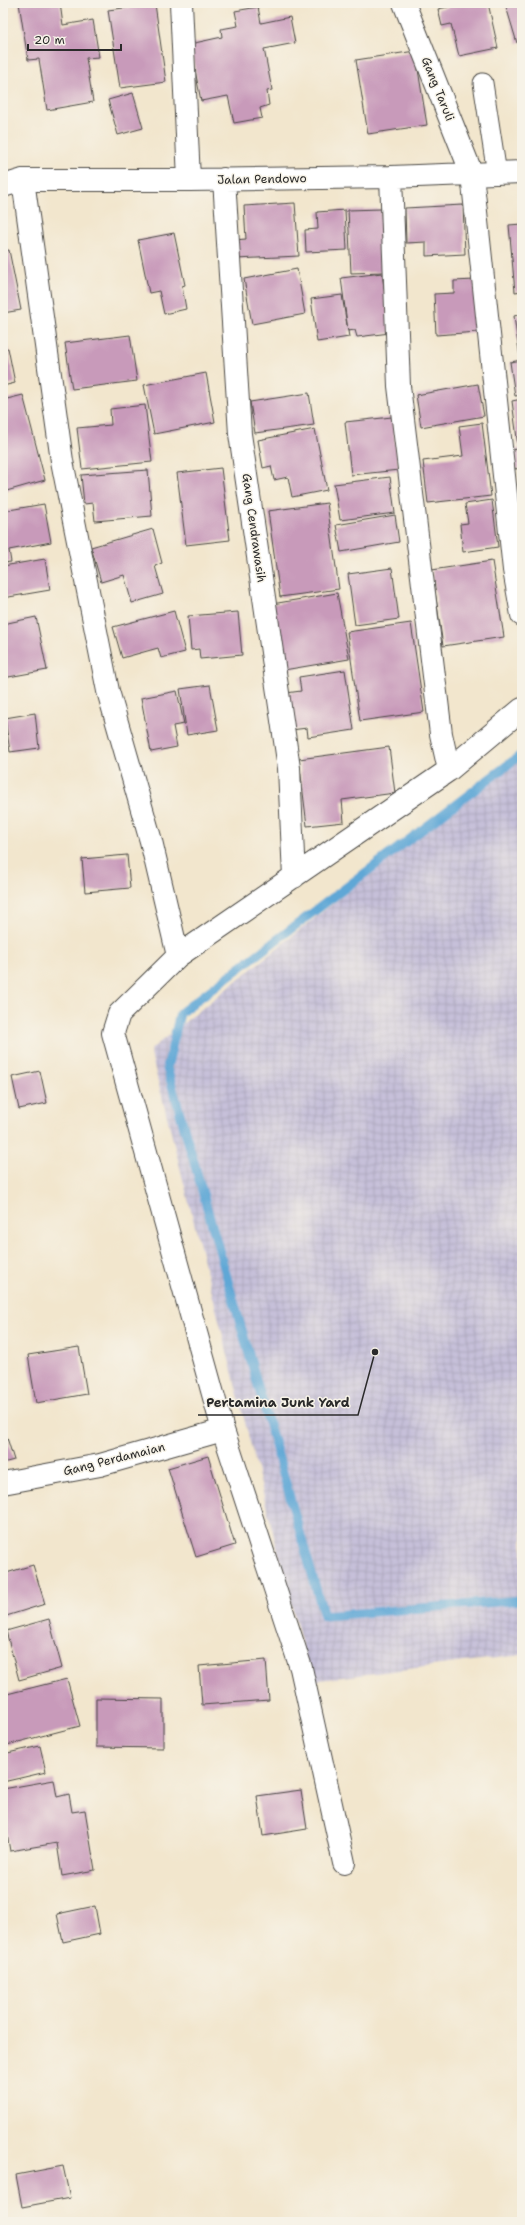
<svg xmlns="http://www.w3.org/2000/svg" width="525" height="2225" viewBox="0 0 525 2225" font-family="'Shantell Sans',sans-serif">
<style>
.industrial{fill:url(#industrial-grid)}
.lines{fill:none;stroke-linecap:round;stroke-linejoin:round}
.stream{stroke:#5fa7d6;stroke-width:9}
.building{fill:#c89aba}
.service-casing{stroke:#494743;stroke-width:21}
.minor-casing{stroke:#494743;stroke-width:24}
.service{stroke:#fff;stroke-width:19}
.minor{stroke:#fff;stroke-width:22}
.labels{text-anchor:middle;stroke-width:3;stroke-linejoin:round;paint-order:stroke}
.street-label{font-size:12px;fill:#2b2b2b;stroke:#f7f3e8}
.leader{fill:none;stroke:#2b2b2b;stroke-width:1.5}
.callout-dot{fill:#2b2b2b;stroke:#f7f3e8;stroke-width:1.5}
.callout-label{font-size:13px;text-anchor:middle;font-weight:bold;fill:#2b2b2b;stroke:#f7f3e8;stroke-width:3;stroke-linejoin:round;paint-order:stroke}
</style>
<defs>
<pattern id="industrial-grid" width="8" height="8" patternUnits="userSpaceOnUse"><rect width="8" height="8" fill="#c6c0d9"/><path d="M0 4h8M4 0v8" fill="none" stroke="#aaa5ba"/></pattern>
</defs>
<rect width="100%" height="100%" fill="#f7f3e8"/>
<filter id="ink" filterUnits="userSpaceOnUse"><feTurbulence type="fractalNoise" baseFrequency=".025" numOctaves="2"/><feDisplacementMap in="SourceGraphic" scale="8" xChannelSelector="R" yChannelSelector="G"/><feConvolveMatrix kernelMatrix="1 2 1 2 8 2 1 2 1" color-interpolation-filters="sRGB"/></filter>
<filter id="wash" filterUnits="userSpaceOnUse"><feTurbulence type="fractalNoise" baseFrequency=".012" numOctaves="4" result="noise"/><feDisplacementMap in="SourceGraphic" scale="16" xChannelSelector="R" yChannelSelector="G"/><feGaussianBlur stdDeviation="0.9" result="paint"/><feColorMatrix in="noise" values="0 0 0 0 0 0 0 0 0 0 0 0 0 0 0 0 0 1.4 0 .05"/><feComposite in="paint" operator="in"/></filter>
<g filter="url(#wash)">
<rect width="100%" height="100%" fill="#f2e6cd"/>
<path class="industrial" d="M522 752V1655L311 1681 150 1050Z"/>
<g class="lines">
<path class="stream" d="M522 754 180 1013 167 1068 324 1616 522 1600"/>
</g>
<g id="blocks">
<path class="building" d="M19 3H60L63 25 93 20 99 57 86 58 93 102 47 110 39 59 28 60Z
M447 3H488L498 48 459 56 451 24 442 26 438 9 448 7Z
M505 3H522V41L517 43Z
M155 4 166 82 120 88 108 10Z
M258 7 261 23 290 17 295 43 264 49 272 90 267 91 269 105 260 108 262 118 234 123 228 96 201 101 190 44 222 37 221 29 238 26 235 11Z
M415 51 427 125 368 134 356 60Z
M133 93 143 128 118 135 108 100Z
M295 203 299 256 236 259 234 240 246 239 244 206Z
M463 205 465 254 426 256V242L406 243 405 208Z
M381 209 384 272 351 273 348 210Z
M345 210 347 250 306 252 305 230 318 229 317 212Z
M522 224V291L515 292 509 225Z
M174 233 185 285 182 286 186 309 164 314 159 291 149 293 138 240Z
M9 250 21 310 3 313V251Z
M297 269 305 314 252 324 244 279Z
M382 273 390 333 357 337 355 330 348 331 341 278Z
M475 280 478 332 436 335 434 294 454 293V281Z
M342 295 349 337 317 342 311 299Z
M522 314V358H520L514 316Z
M130 335 137 381 72 389 65 343Z
M8 348 15 383 3 386V349Z
M522 360V395L515 396 510 362Z
M206 373 215 422 154 434 144 385Z
M478 384 484 416 421 427 416 395Z
M309 393 314 425 255 433 250 402Z
M23 395 45 480 3 492V400Z
M522 399V445L518 446 512 401Z
M145 405 152 462 82 469 77 428 111 425 110 409Z
M392 417 399 470 351 475 345 422Z
M482 423 491 496 428 503 423 461 463 456 459 426Z
M315 429 327 490 292 497 288 477 274 480 271 466 263 468 258 440Z
M522 448V468L515 469 511 450Z
M221 468 230 540 186 545 177 473Z
M148 470 152 516 95 521 93 503 84 504 81 475Z
M390 477 395 513 340 520 334 484Z
M522 497V544L509 499Z
M492 500 498 547 463 552 460 524 468 523 465 504Z
M327 503 339 589 280 597 268 511Z
M44 504 51 542 9 550 11 562 3 563V511Z
M395 515 399 542 341 552 336 525Z
M153 529 162 563 155 566 163 594 132 603 124 575 101 582 91 547Z
M45 559 50 590 3 598V566Z
M492 561 504 637 443 646 432 570Z
M392 568 399 619 355 625 348 574Z
M337 593 349 659 284 670 272 604Z
M174 611 185 652 161 658 158 648 122 658 113 627Z
M238 612 242 655 200 659 199 649 191 650 188 616Z
M36 617 47 670 3 678V624Z
M411 623 424 712 360 721 347 632Z
M345 670 354 730 308 737 307 728 291 730 286 693 301 691 299 677Z
M210 685 218 730 187 735 180 689Z
M177 691 184 724 173 726 177 747 151 752 141 698Z
M35 713 39 748 10 752 5 718Z
M389 747 395 793 342 800 344 822 307 826 299 759Z
M127 855 130 888 85 892 82 859Z
M40 1071 47 1103 19 1109 12 1077Z
M79 1347 87 1394 36 1403 28 1355Z
M3 1425 14 1460 3 1463Z
M208 1456 235 1545 196 1557 168 1468Z
M33 1565 45 1604 3 1617V1574Z
M49 1619 62 1668 19 1680 6 1631Z
M266 1660 269 1700 202 1705 199 1666Z
M67 1679 80 1726 3 1746V1695Z
M96 1698 163 1699V1748L96 1747Z
M40 1746 46 1772 3 1782V1754Z
M54 1780 57 1797 69 1794 72 1812 85 1810 95 1870 62 1876 57 1843 10 1851 3 1811V1789Z
M301 1790 307 1829 263 1836 257 1796Z
M95 1906 100 1934 63 1942 57 1914Z
M63 2166 70 2198 22 2207 16 2175Z"/>
</g>
</g>
<g filter="url(#ink)">
<use href="#blocks" fill-opacity="0" stroke="#494743" stroke-width="1"/>
<g class="lines">
<defs>
<path id="service" d="M483 83 497 174"/>
<path id="minor" d="M181 3 189 180
M404 3 472 174 514 570 522 615
M391 177 399 386 441 734 449 770
M224 179 240 434 289 768 294 877
M23 180 62 461 108 691 151 841 178 956
M3 186 23 180H189L391 177 522 172
M3 1483 100 1465 223 1430
M344 1863 301 1668 223 1430 113 1033 119 1014 178 956 449 770 522 709"/>
</defs>
<use href="#service" class="service-casing"/>
<use href="#minor" class="minor-casing"/>
<use href="#service" class="service"/>
<use href="#minor" class="minor"/>
</g>
</g>
<g class="labels">
<g class="street-label">
<text transform="translate(438 89) rotate(68)" y="4">Gang Taruli</text>
<text transform="translate(262 179) rotate(-1)" y="4">Jalan Pendowo</text>
<text transform="translate(254 528) rotate(82)" y="4">Gang Cendrawasih</text>
<text transform="translate(114 1459) rotate(-14)" y="4">Gang Perdamaian</text>
</g>
</g>
<path class="leader" d="M375 1352L358 1415H198"/>
<circle class="callout-dot" cx="375" cy="1352" r="4"/>
<g class="callout-label">
<text x="278" y="1407">Pertamina Junk Yard</text>
</g>
<rect width="525" height="2225" fill="none" stroke="#f7f3e8" stroke-width="16"/>
<path d="M28 44v6h93v-6" fill="none" stroke="#2b2b2b" stroke-width="2"/>
<text x="34" y="44" font-size="12" fill="#2b2b2b" stroke="#f7f3e8" stroke-width="3" paint-order="stroke">20 m</text>
</svg>
